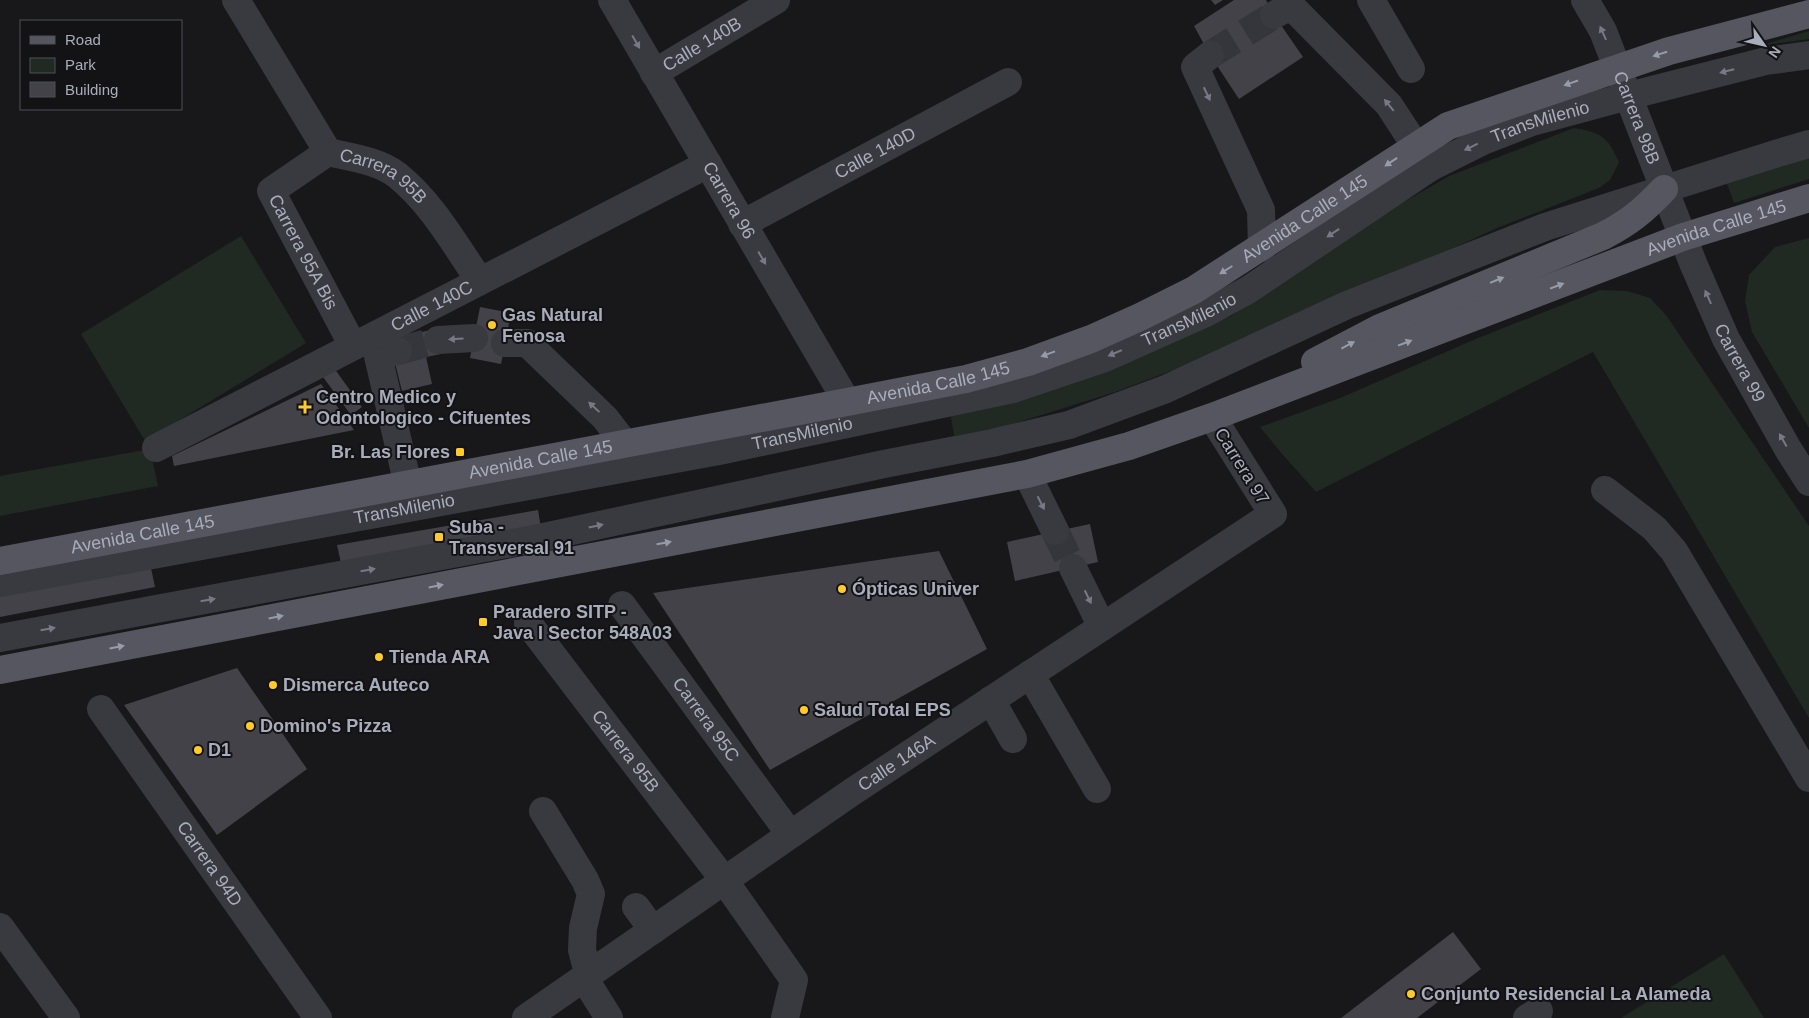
<svg xmlns="http://www.w3.org/2000/svg" width="1809" height="1018" viewBox="0 0 1809 1018" font-family="Arial,sans-serif">
<style>
.green{fill:#202922}
.building{fill:#424248}
.lines{fill:none;stroke-linecap:round;stroke-linejoin:round}
.minor-tunnel{stroke:#35363b;stroke-width:28;stroke-dasharray:28 14;stroke-linecap:butt}
.minor{stroke:#393940;stroke-width:28}
.major{stroke:#55565f;stroke-width:28}
.oneway{fill:#777984}
.oneway2{fill:#989ca9}
.poi-dot{fill:#ffca2c;stroke:#131316;stroke-width:2}
.labels{text-anchor:middle;stroke-width:4;stroke-linejoin:round;paint-order:stroke}
.street-label{font-size:18px;fill:#a9adbb;stroke:#131316}
.poi-label{font-size:18px;font-weight:bold;fill:#a9adbb;stroke:#131316;text-anchor:start}
</style>
<rect width="100%" height="100%" fill="#18181b"/>
<path class="green" d="M1809 31V39L1759 46Z
M1574 128C1602 133 1607 136 1619 162L1610 180 1599 188 1497 228 1256 339 1115 392 1006 426 954 436 950 410 1143 353 1231 316 1385 213 1449 176Z
M1809 157V179L1734 203 1726 181Z
M241 236 306 343 145 441 81 334Z
M1809 238V428L1752 332 1745 301 1749 275 1775 247Z
M1600 290 1627 291 1650 298 1666 315 1809 526V718L1593 352 1316 492 1283 455 1260 427 1340 398 1478 338Z
M150 449 158 486 0 516V476Z
M1724 954 1764 1018H1621Z"/>
<path class="building" d="M1211 0H1223L1215 5Z
M1234 0H1266L1274 15 1303 57 1239 99 1210 55 1194 26Z
M480 307 511 313 501 364 470 358Z
M435 329 441 354 426 357 432 384 402 391 395 363V338Z
M334 368 362 407 351 415 323 377Z
M321 384 354 430 174 466 172 456Z
M538 510 541 528 341 563 337 545Z
M1090 524 1098 562 1015 581 1007 542Z
M939 551 987 649 770 770 653 593Z
M151 568 155 587 0 617V596Z
M237 668 307 769 217 835 124 705Z
M1453 932 1481 969 1417 1018H1341Z"/>
<g class="lines">
<path class="minor-tunnel" d="M1210 55 1274 15
M398 351 438 340
M1055 531 1073 568"/>
<g class="minor">
<path id="s1" d="M236 0 328 152C350 157 379 161 397 175 432 203 455 245 480 281"/>
<path id="s2" d="M612 0 847 402"/>
<path d="M1371 0 1411 69"/>
<path id="s3" d="M1585 0 1603 31 1693 263 1726 339 1788 449 1809 482"/>
<path d="M1274 15 1291 6 1389 105 1415 145"/>
<path d="M1210 55 1195 67 1261 210 1262 248"/>
<path id="s4" d="M654 73 776 0"/>
<path id="s5" d="M328 152 271 191 353 346"/>
<path id="s6" d="M742 224 1008 82"/>
<path d="M438 340 474 338"/>
<path d="M505 343H527L605 418 625 444"/>
<path d="M398 351 378 356 408 485"/>
<path id="s7" d="M156 448 708 164"/>
<path d="M1027 474 1055 531"/>
<path d="M1605 490 1654 528 1674 551 1809 778"/>
<path d="M1073 568 1102 627"/>
<path id="s8" d="M0 583 719 451 1013 389 1105 358 1206 313 1248 290 1431 167 1483 141 1532 122 1628 96 1766 61 1809 55"/>
<path id="s9" d="M622 605 790 834"/>
<path id="s10" d="M528 623 724 880 794 980 785 1018"/>
<path d="M0 638 539 538 884 464 992 443 1069 425 1166 389 1347 305 1545 227 1775 154 1809 144"/>
<path d="M1030 674 1097 789"/>
<path d="M991 700 1013 739"/>
<path id="s11" d="M101 709 318 1018"/>
<path d="M543 811 585 880 591 894 583 928 582 950 588 973 584 978 609 1018"/>
<path d="M636 907 653 930"/>
<path d="M0 927 66 1018"/>
<path id="s12" d="M526 1018 852 792 1273 514 1212 417"/>
<path d="M1527 1018 1539 1011"/>
</g>
<g class="major">
<path d="M1315 362 1380 328 1603 236C1630 222 1643 211 1664 189"/>
<path id="s13" d="M0 561 847 402 966 379 1028 362 1091 339 1140 317 1194 290 1448 126 1669 51 1809 14"/>
<path id="s14" d="M0 670 1027 474 1129 446 1212 417 1683 237 1809 198"/>
</g>
</g>
<defs><path id="oneway-solid" d="M-6-.8H1V-3.2L6.5 0L1 3.2V.8H-6Z" transform="scale(1.25)"/></defs>
<g class="oneway">
<use href="#oneway-solid" transform="translate(1603 33) rotate(-114)"/>
<use href="#oneway-solid" transform="translate(636 42) rotate(60)"/>
<use href="#oneway-solid" transform="translate(1727 71) rotate(166)"/>
<use href="#oneway-solid" transform="translate(1207 94) rotate(65)"/>
<use href="#oneway-solid" transform="translate(1389 105) rotate(-129)"/>
<use href="#oneway-solid" transform="translate(1471 147) rotate(154)"/>
<use href="#oneway-solid" transform="translate(1333 233) rotate(146)"/>
<use href="#oneway-solid" transform="translate(762 258) rotate(60)"/>
<use href="#oneway-solid" transform="translate(1708 297) rotate(-114)"/>
<use href="#oneway-solid" transform="translate(456 339) rotate(176)"/>
<use href="#oneway-solid" transform="translate(1115 353) rotate(157)"/>
<use href="#oneway-solid" transform="translate(594 407) rotate(-137)"/>
<use href="#oneway-solid" transform="translate(1783 440) rotate(-119)"/>
<use href="#oneway-solid" transform="translate(1041 503) rotate(63)"/>
<use href="#oneway-solid" transform="translate(596 526) rotate(-12)"/>
<use href="#oneway-solid" transform="translate(368 570) rotate(-10)"/>
<use href="#oneway-solid" transform="translate(1088 597) rotate(64)"/>
<use href="#oneway-solid" transform="translate(208 600) rotate(-10)"/>
<use href="#oneway-solid" transform="translate(48 629) rotate(-10)"/>
</g>
<g class="oneway2">
<use href="#oneway-solid" transform="translate(1660 54) rotate(162)"/>
<use href="#oneway-solid" transform="translate(1571 83) rotate(161)"/>
<use href="#oneway-solid" transform="translate(1391 162) rotate(146)"/>
<use href="#oneway-solid" transform="translate(1226 270) rotate(148)"/>
<use href="#oneway-solid" transform="translate(1497 280) rotate(-22)"/>
<use href="#oneway-solid" transform="translate(1557 286) rotate(-21)"/>
<use href="#oneway-solid" transform="translate(1405 343) rotate(-21)"/>
<use href="#oneway-solid" transform="translate(1348 345) rotate(-28)"/>
<use href="#oneway-solid" transform="translate(1048 354) rotate(160)"/>
<use href="#oneway-solid" transform="translate(664 543) rotate(-10)"/>
<use href="#oneway-solid" transform="translate(436 586) rotate(-11)"/>
<use href="#oneway-solid" transform="translate(276 617) rotate(-11)"/>
<use href="#oneway-solid" transform="translate(117 647) rotate(-11)"/>
</g>
<g class="poi-dot">
<circle cx="492" cy="325" r="5"/>
<path d="M302.5 399.5h5v5h5v5h-5v5h-5v-5h-5v-5h5z"/>
<rect x="455" y="447" width="10" height="10" rx="2.5"/>
<rect x="434" y="532" width="10" height="10" rx="2.5"/>
<circle cx="842" cy="589" r="5"/>
<rect x="478" y="617" width="10" height="10" rx="2.5"/>
<circle cx="379" cy="657" r="5"/>
<circle cx="273" cy="685" r="5"/>
<circle cx="804" cy="710" r="5"/>
<circle cx="250" cy="726" r="5"/>
<circle cx="198" cy="750" r="5"/>
<circle cx="1411" cy="994" r="5"/>
</g>
<g class="labels">
<g class="street-label">
<text dy="6" stroke="none"><textPath href="#s4" startOffset="56">Calle 140B</textPath></text>
<text dy="6" stroke="none"><textPath href="#s3" startOffset="129">Carrera 98B</textPath></text>
<text dy="6" stroke="none"><textPath href="#s8" startOffset="1626">TransMilenio</textPath></text>
<text dy="6" stroke="none"><textPath href="#s6" startOffset="151">Calle 140D</textPath></text>
<text dy="6" stroke="none"><textPath href="#s1" startOffset="239">Carrera 95B</textPath></text>
<text dy="6" stroke="none"><textPath href="#s2" startOffset="232">Carrera 96</textPath></text>
<text dy="6" stroke="none"><textPath href="#s13" startOffset="1360">Avenida Calle 145</textPath></text>
<text dy="6" stroke="none"><textPath href="#s14" startOffset="1778">Avenida Calle 145</textPath></text>
<text dy="6" stroke="none"><textPath href="#s5" startOffset="138">Carrera 95A Bis</textPath></text>
<text dy="6" stroke="none"><textPath href="#s7" startOffset="310">Calle 140C</textPath></text>
<text dy="6" stroke="none"><textPath href="#s8" startOffset="1221">TransMilenio</textPath></text>
<text dy="6" stroke="none"><textPath href="#s3" startOffset="395">Carrera 99</textPath></text>
<text dy="6" stroke="none"><textPath href="#s13" startOffset="955">Avenida Calle 145</textPath></text>
<text dy="6" stroke="none"><textPath href="#s8" startOffset="816">TransMilenio</textPath></text>
<text dy="6" stroke="none"><textPath href="#s13" startOffset="550">Avenida Calle 145</textPath></text>
<text transform="translate(1242 466) rotate(58)" y="6">Carrera 97</text>
<text dy="6" stroke="none"><textPath href="#s8" startOffset="411">TransMilenio</textPath></text>
<text dy="6" stroke="none"><textPath href="#s13" startOffset="145">Avenida Calle 145</textPath></text>
<text dy="6" stroke="none"><textPath href="#s9" startOffset="142">Carrera 95C</textPath></text>
<text dy="6" stroke="none"><textPath href="#s10" startOffset="161">Carrera 95B</textPath></text>
<text dy="6" stroke="none"><textPath href="#s12" startOffset="450">Calle 146A</textPath></text>
<text dy="6" stroke="none"><textPath href="#s11" startOffset="189">Carrera 94D</textPath></text>
</g>
<g class="poi-label">
<text x="502" y="321">Gas Natural<tspan x="502" dy="21">Fenosa</tspan></text>
<text x="316" y="403">Centro Medico y<tspan x="316" dy="21">Odontologico - Cifuentes</tspan></text>
<text x="450" y="458" text-anchor="end">Br. Las Flores</text>
<text x="449" y="533">Suba -<tspan x="449" dy="21">Transversal 91</tspan></text>
<text x="852" y="595">Ópticas Univer</text>
<text x="493" y="618">Paradero SITP -<tspan x="493" dy="21">Java I Sector 548A03</tspan></text>
<text x="389" y="663">Tienda ARA</text>
<text x="283" y="691">Dismerca Auteco</text>
<text x="814" y="716">Salud Total EPS</text>
<text x="260" y="732">Domino's Pizza</text>
<text x="208" y="756">D1</text>
<text x="1421" y="1000">Conjunto Residencial La Alameda</text>
</g>
</g>
<rect x="20" y="20" width="162" height="90" fill="#131316" stroke="#4f5158"/>
<rect x="30" y="36" width="25" height="8" fill="#55565f" stroke="#4f5158"/>
<text x="65" y="45" font-size="15" fill="#a9adbb">Road</text>
<rect x="30" y="58" width="25" height="15" fill="#202922" stroke="#4f5158"/>
<text x="65" y="70" font-size="15" fill="#a9adbb">Park</text>
<rect x="30" y="82" width="25" height="15" fill="#424248" stroke="#4f5158"/>
<text x="65" y="95" font-size="15" fill="#a9adbb">Building</text>
<g transform="translate(1764 45) rotate(124)" stroke="#131316" stroke-width="4" paint-order="stroke">
<path d="M0-4L9 19L0 12L-9 19Z" fill="#a9adbb"/>
<text y="-8" font-size="14" font-weight="bold" text-anchor="middle" fill="#a9adbb">N</text>
</g>
</svg>
